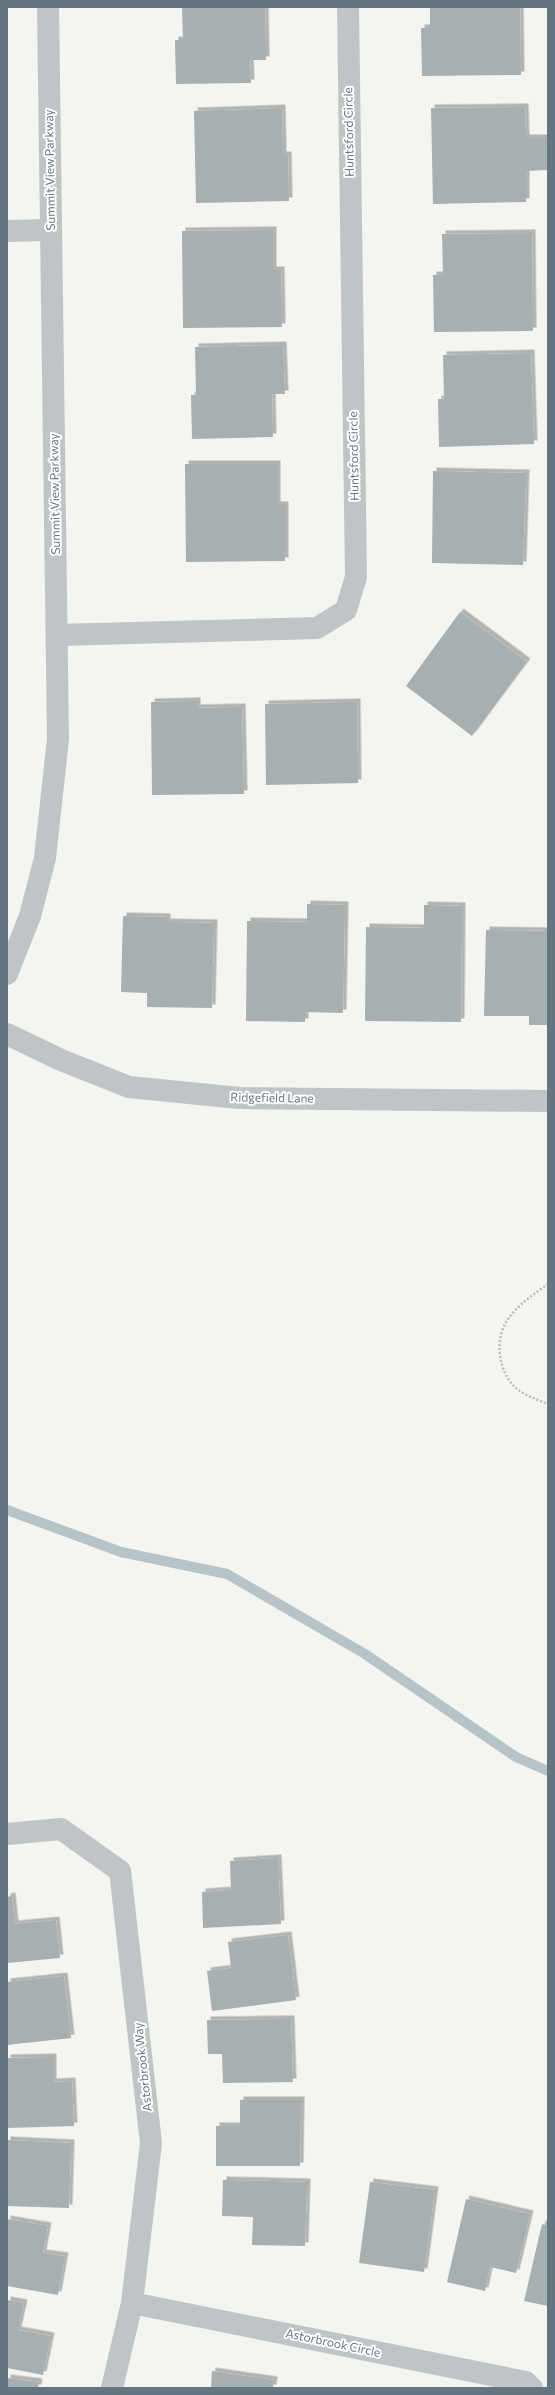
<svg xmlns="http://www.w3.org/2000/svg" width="555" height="2395" viewBox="0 0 555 2395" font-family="Commissioner,sans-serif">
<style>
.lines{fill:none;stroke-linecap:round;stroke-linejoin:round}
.stream{stroke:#b7c4c7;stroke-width:10}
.building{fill:#a6afb2;filter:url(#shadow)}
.path{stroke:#b9bcbd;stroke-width:2.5;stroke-dasharray:2 2;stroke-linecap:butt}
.minor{stroke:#bfc4c6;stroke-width:22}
.tertiary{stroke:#bfc4c6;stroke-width:22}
.labels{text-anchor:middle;stroke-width:4;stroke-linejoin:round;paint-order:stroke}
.street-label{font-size:12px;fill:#647780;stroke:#fff}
</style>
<defs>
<filter id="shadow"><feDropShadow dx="3.5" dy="-3.5" stdDeviation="0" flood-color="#0004"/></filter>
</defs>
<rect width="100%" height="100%" fill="#f4f4f0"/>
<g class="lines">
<path class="stream" d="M7 1510 121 1552 227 1574 365 1654 516 1757 548 1771"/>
</g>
<path class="building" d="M182 7H265L266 60H250L251 83 176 84 175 40H183Z
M430 7H520L521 75 422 76 421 28H430Z
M525 107 526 138H548V170L526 171V202L433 204 431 108Z
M282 108 283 155H288L289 201 196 203 194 111Z
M273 230V270H281L282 327 183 328 182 231Z
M532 233 533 331 434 332 433 275H443L442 234Z
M283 345 285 394H272L273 437 192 439 191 395H196L195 347Z
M531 353 534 444 439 447 438 399H444L443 355Z
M185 464H277V505H285V561L186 562Z
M433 471 526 473 523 565 432 563Z
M460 612 527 662 472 736 406 686Z
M197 701V708L242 707 244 794 152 795 151 702Z
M357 702 358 783 266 785 265 704Z
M307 904 345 905 343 1013 305 1012V1022L246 1021 247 921 307 922Z
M424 905 462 906 461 1022 365 1021 366 927 424 928Z
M123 916 167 917V922L214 923 212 1008 147 1007V993L121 992Z
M486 930 548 931V1025H529V1016H484Z
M278 1858 281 1924 203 1928 202 1892 231 1890 230 1861Z
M12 1896 15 1924 56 1920 60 1958 7 1963V1897Z
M288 1935 296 2000 212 2011 207 1971 231 1968 228 1942Z
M64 1976 71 2038 7 2045V1982Z
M291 2019 293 2082 223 2083 222 2054H208L207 2020Z
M53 2057V2082L72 2081 74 2126 7 2128V2058Z
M240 2100H301L300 2166H216V2126H240Z
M7 2140 71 2143 69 2208 7 2206Z
M223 2180 307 2182 305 2246 252 2245 253 2217 222 2216Z
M370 2182 435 2190 424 2272 359 2263Z
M466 2199 530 2214 516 2273 490 2267 485 2291 447 2282Z
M7 2219 48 2226 43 2253 65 2256 58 2295 7 2286Z
M542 2224 548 2226V2306L524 2301Z
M7 2300 24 2303 18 2330 51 2336 43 2375 7 2368Z
M212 2371 274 2380 273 2388H211Z
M7 2378 39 2382 38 2388H7Z"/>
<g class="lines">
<path class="path" d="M548 1284C533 1295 514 1307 505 1324 495 1343 499 1372 515 1387 523 1395 538 1400 548 1404"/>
<path class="minor" d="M7 231 51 230
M57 635 317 628 346 610 356 577 348 7
M7 1034 61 1060 129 1087 239 1098 548 1101
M7 1834 61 1829 120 1871 151 2143 132 2303 112 2388
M132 2303 526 2382 532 2388"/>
<path class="tertiary" d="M7 974 30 916 45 858 58 739 48 7"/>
</g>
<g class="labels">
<g class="street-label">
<text transform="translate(349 132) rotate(-91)" y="4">Huntsford Circle</text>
<text transform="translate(50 170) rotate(-91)" y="4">Summit View Parkway</text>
<text transform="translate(354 456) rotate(-91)" y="4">Huntsford Circle</text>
<text transform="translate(55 494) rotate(-91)" y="4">Summit View Parkway</text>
<text transform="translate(272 1098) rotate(1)" y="4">Ridgefield Lane</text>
<text transform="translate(143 2067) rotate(-96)" y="4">Astorbrook Way</text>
<text transform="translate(333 2343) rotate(12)" y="4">Astorbrook Circle</text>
</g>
</g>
<rect width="555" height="2395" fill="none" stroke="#647780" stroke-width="16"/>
</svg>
